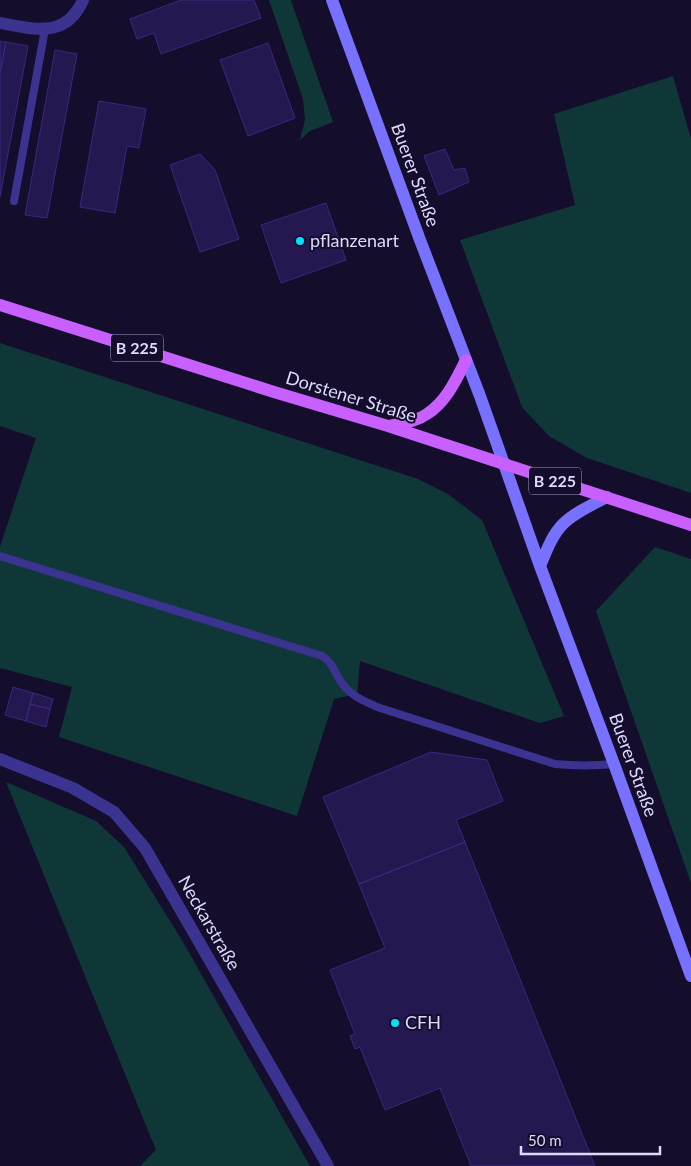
<svg xmlns="http://www.w3.org/2000/svg" width="691" height="1166" viewBox="0 0 691 1166" font-family="Lato,sans-serif">
<style>
.green{fill:#103737}
.building{fill:#251850;stroke:#3b277e}
.lines{fill:none;stroke-linecap:round;stroke-linejoin:round}
.lane{stroke:#3a3490;stroke-width:8}
.street{stroke:#3a3490;stroke-width:12}
.secondary{stroke:#7870ff;stroke-width:12}
.primary{stroke:#c860ff;stroke-width:12}
.poi-dot{fill:#05dfff;stroke:#140e2c;stroke-width:2}
.labels{text-anchor:middle;stroke-width:4;stroke-linejoin:round;paint-order:stroke}
.shield{fill:#140e2c;stroke:#a29cc0;stroke-width:1}
.shield-label{font-size:16px;font-weight:bold;fill:#dfd9ff}
.street-label{font-size:18px;fill:#dfd9ff;stroke:#140e2c}
.poi-label{font-size:18px;fill:#dfd9ff;stroke:#140e2c;text-anchor:start}
</style>
<rect width="100%" height="100%" fill="#140e2c"/>
<path class="green" d="M269 0H291L295 12 333 122 310 131 300 140 305 120 303 99Z
M673 76 691 139V493L587 458 549 436 522 407 460 240 575 205 554 114Z
M0 343 418 479 448 494 482 520 564 716 540 723 360 661 357 694 334 699 297 816 59 737 72 687 0 668V547L36 438 0 426Z
M655 547 691 559V883L596 611Z
M6 782 96 821 124 847 183 942 310 1166H140L156 1150Z"/>
<path class="building" d="M181 0H254L261 18 161 54 154 33 137 39 130 19Z
M0 41 6 42 0 73Z
M6 42 28 46 0 197V73Z
M268 43 295 118 248 136 220 60Z
M55 50 77 54 47 218 25 215Z
M99 101 146 109 139 148 127 146 115 213 80 207Z
M445 149 454 170 465 168 469 182 439 195 424 156Z
M200 154 215 170 239 239 200 252 170 165Z
M326 203 346 260 281 283 261 225Z
M13 687 33 693 26 721 5 715Z
M33 693 53 699 50 709 30 704Z
M30 704 50 709 46 727 26 721Z
M431 752 487 760 503 801 456 820 465 842 359 884 323 797Z
M465 842 595 1166H471L440 1088 385 1110 360 1047 355 1049 350 1036 355 1034 330 970 385 948 359 884Z"/>
<g class="lines">
<path class="lane" d="M14 201 45 29
M0 556 322 656C334 664 333 670 341 682 351 696 362 700 377 707L555 764C575 766 594 766 614 764"/>
<path class="street" d="M0 23C34 29 66 39 83 0
M0 759 73 788 114 812 145 848 328 1166"/>
<path class="secondary" d="M332 0 420 240 480 396 540 566 614 764 691 976
M540 566C546 552 552 535 563 524 575 512 592 505 607 497"/>
<path class="primary" d="M0 305 274 392 388 426 691 525
M389 426C401 423 416 422 427 414 446 402 456 380 466 360"/>
</g>
<g class="poi-dot">
<circle cx="300" cy="241" r="5"/>
<circle cx="395" cy="1023" r="5"/>
</g>
<g class="labels">
<g class="shield">
<rect x="111" y="334.5" width="52" height="27" rx="4"/>
<rect x="529" y="467.5" width="52" height="27" rx="4"/>
</g>
<g class="shield-label">
<text x="137" y="354">B 225</text>
<text x="555" y="487">B 225</text>
</g>
<g class="street-label">
<text transform="translate(415 175) rotate(70)" y="6">Buerer Straße</text>
<text transform="translate(351 397) rotate(17)" y="6">Dorstener Straße</text>
<text transform="translate(633 765) rotate(70)" y="6">Buerer Straße</text>
<text transform="translate(209 923) rotate(60)" y="6">Neckarstraße</text>
</g>
<g class="poi-label">
<text x="310" y="247">pflanzenart</text>
<text x="405" y="1029">CFH</text>
</g>
</g>
<path d="M521 1146v8h139v-8" fill="none" stroke="#dfd9ff" stroke-width="2.5"/>
<text x="528" y="1146" font-size="15" fill="#dfd9ff" stroke="#140e2c" stroke-width="4" paint-order="stroke">50 m</text>
</svg>
